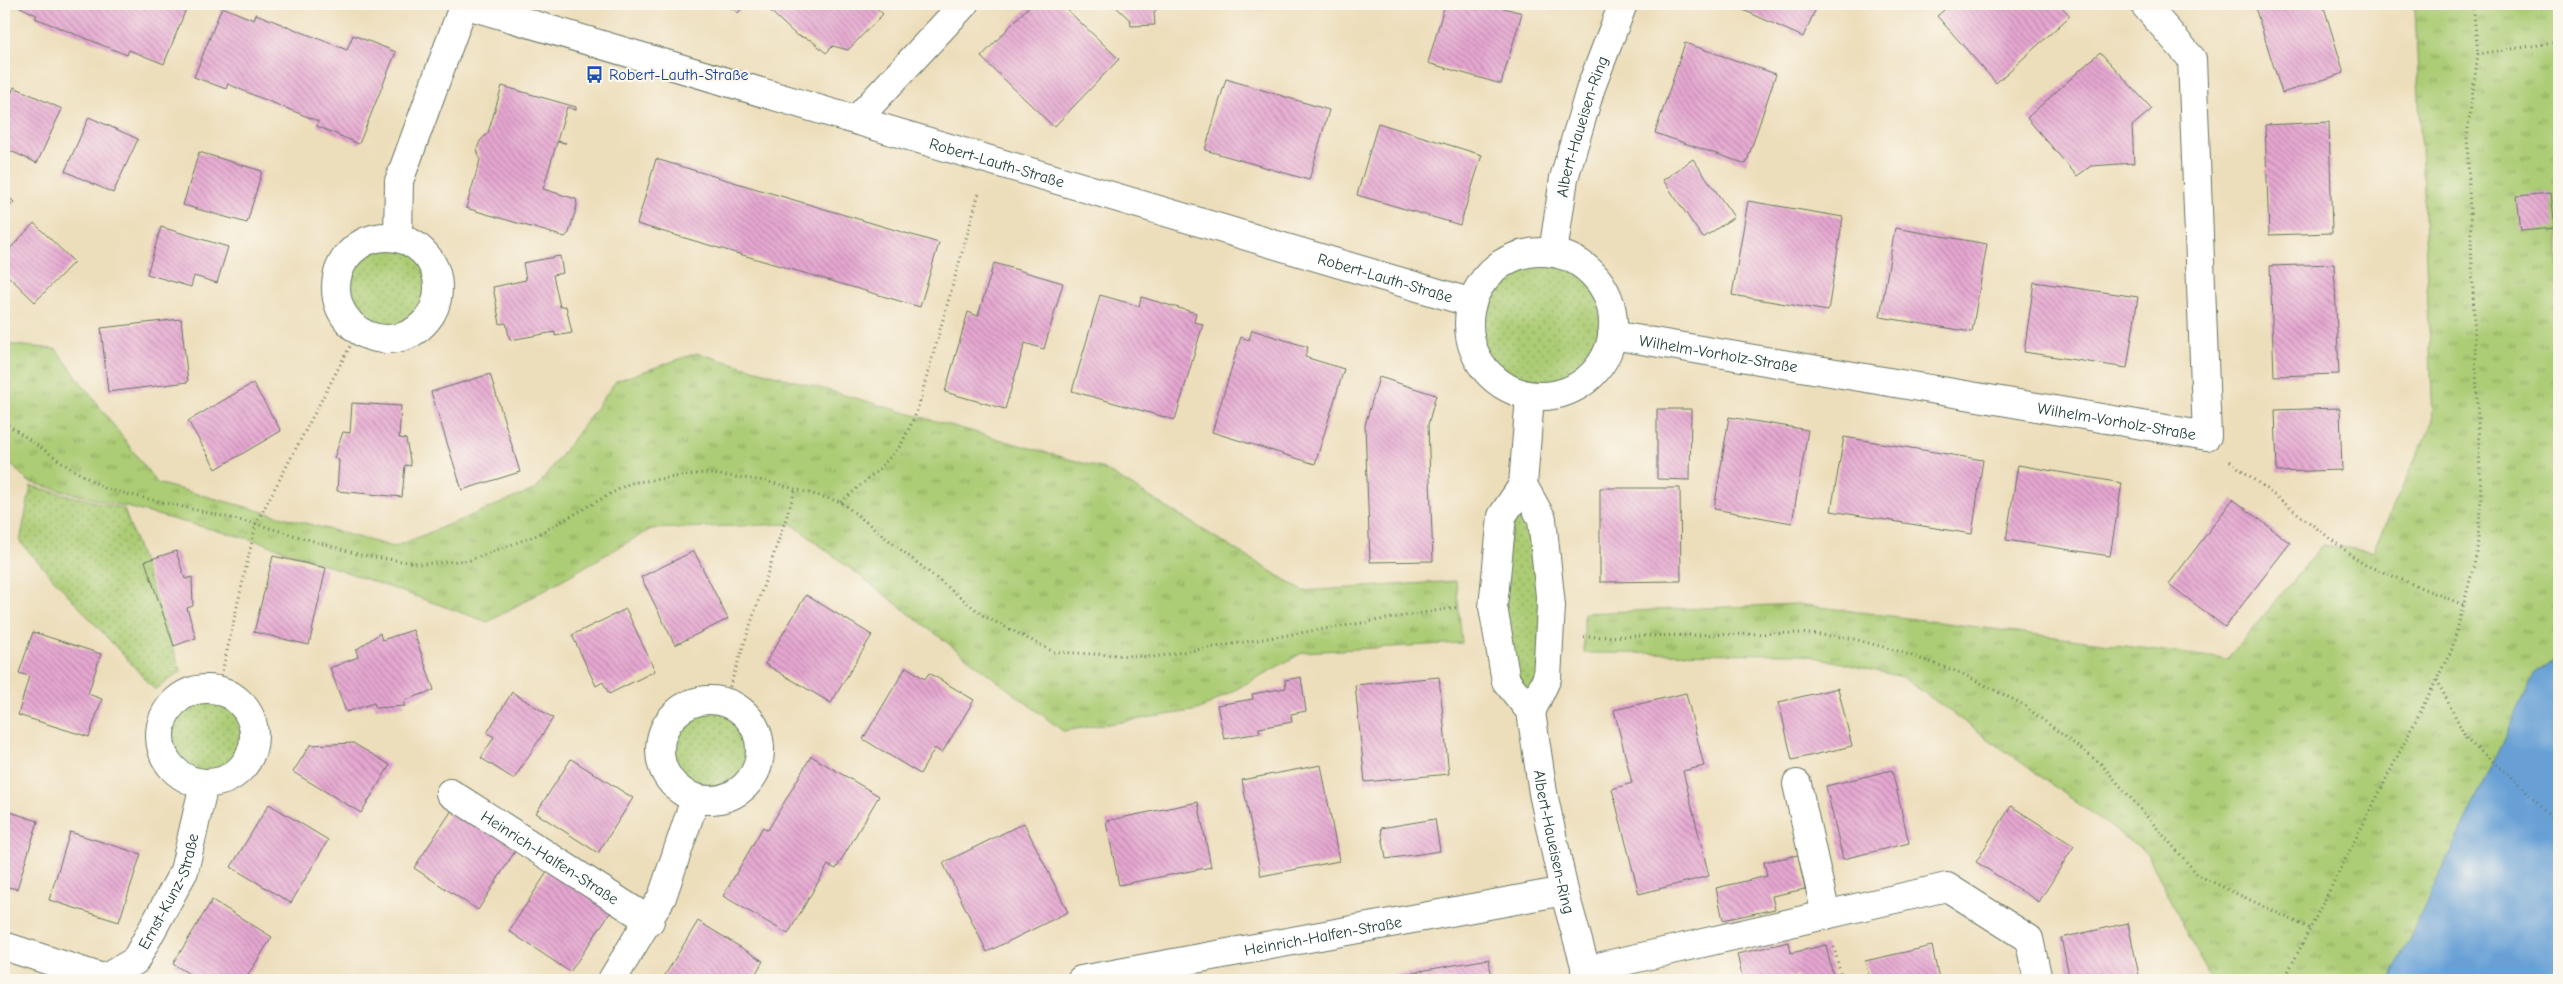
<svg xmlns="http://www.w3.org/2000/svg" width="2563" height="984" viewBox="0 0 2563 984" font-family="'Comic Neue',sans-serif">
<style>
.grass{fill:url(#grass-dots);stroke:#668454}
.park{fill:url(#park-tufts);stroke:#668454}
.water{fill:#67a0d6;stroke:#436e85}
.building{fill:url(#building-back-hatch)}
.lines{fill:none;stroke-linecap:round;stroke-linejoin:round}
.minor-casing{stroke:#677563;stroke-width:30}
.path{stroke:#677563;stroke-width:3;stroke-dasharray:1 4;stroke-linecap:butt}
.minor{stroke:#fff;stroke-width:28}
.labels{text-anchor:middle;stroke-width:4.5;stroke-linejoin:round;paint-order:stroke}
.transit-label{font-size:16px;fill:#164399;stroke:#fbf7ec;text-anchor:start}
.street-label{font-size:16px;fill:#1f3d34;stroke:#fbf7ec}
</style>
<defs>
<pattern id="grass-dots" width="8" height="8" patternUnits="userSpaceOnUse" patternTransform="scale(1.25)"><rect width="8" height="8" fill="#accc74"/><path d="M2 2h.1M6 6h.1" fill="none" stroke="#8ba760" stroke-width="1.8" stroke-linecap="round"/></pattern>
<pattern id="park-tufts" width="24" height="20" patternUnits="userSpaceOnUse" patternTransform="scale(1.25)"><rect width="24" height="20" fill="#accc74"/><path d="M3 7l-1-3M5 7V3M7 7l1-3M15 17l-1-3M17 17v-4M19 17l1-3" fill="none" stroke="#8ba760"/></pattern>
<pattern id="building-back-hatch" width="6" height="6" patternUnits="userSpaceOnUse" patternTransform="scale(1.25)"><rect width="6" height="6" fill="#e6a7d1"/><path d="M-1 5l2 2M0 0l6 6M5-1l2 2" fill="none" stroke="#ba89aa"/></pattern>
</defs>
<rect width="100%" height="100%" fill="#fbf7ec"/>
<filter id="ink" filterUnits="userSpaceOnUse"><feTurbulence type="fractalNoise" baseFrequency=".02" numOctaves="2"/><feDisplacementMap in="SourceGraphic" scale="10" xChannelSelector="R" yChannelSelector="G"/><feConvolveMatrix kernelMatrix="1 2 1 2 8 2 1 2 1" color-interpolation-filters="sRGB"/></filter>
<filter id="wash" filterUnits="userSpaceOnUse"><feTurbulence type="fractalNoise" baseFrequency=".0096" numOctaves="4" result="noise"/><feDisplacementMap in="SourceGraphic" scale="20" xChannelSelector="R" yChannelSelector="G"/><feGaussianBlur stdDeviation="1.12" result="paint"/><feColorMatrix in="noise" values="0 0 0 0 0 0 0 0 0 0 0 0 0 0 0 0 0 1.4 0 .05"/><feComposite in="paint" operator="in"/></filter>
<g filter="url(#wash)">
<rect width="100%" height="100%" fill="#eddebb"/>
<path class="grass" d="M336 288a51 51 0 1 1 102 0a51 51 0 1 1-102 0Z
M1469 324a72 72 0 1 1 144 0a72 72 0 1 1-144 0Z
M1523 485 1551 606 1531 712 1493 607Z
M31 486 124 509 181 671 155 690 20 542Z
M160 736a47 47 0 1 1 94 0a47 47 0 1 1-94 0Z
M660 750a50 50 0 1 1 100 0a50 50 0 1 1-100 0Z"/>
<path class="park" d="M2411 4H2559V980H2211L2147 853 1902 677 1802 654 1584 653V613L1797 604 2227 659 2323 545 2373 551 2433 420 2415 9Z
M4 344 56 349 157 483 394 547 536 489 616 381 697 353 1104 469 1303 591 1456 581 1462 643 1304 652 1198 710 1063 731 792 524 651 529 488 622 261 542 29 482 4 458Z"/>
<path class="water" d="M2559 657V980H2390L2536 671Z"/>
<g id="blocks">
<path class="building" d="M14 4H188L164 64 129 50 127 55 35 18 37 15Z
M725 4H744L738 13Z
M771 4H872L883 14 848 50 833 46 826 53 811 40 796 35 767 8Z
M1031 4H1061L1119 59 1054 127 981 57Z
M1113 4H1163L1154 12 1155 25 1131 26 1130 20Z
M1445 4H1489L1522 13 1501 84 1428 63Z
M1730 4H1818L1803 37Z
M1951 4H2059L2070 16 1996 83 1937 16Z
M2254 4H2323L2344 73 2282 93Z
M222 7 254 20 256 14 347 50 353 35 396 52 359 144 317 126 318 121 258 97 228 84 226 89 194 77Z
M1685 43 1776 74 1746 164 1655 133Z
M2100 52 2152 109 2132 126 2134 163 2091 166 2077 176 2027 118Z
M1226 79 1329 110 1309 180 1205 150Z
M502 86 576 107V110L567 107 557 141 566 143 557 142 543 189 576 199 577 205 569 233 565 237 466 208 480 160 477 149 480 141 488 133Z
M14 87 62 109 37 163 4 148V110Z
M89 117 138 139 113 193 65 171Z
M2329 122 2332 233 2269 235 2265 125Z
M1378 123 1482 155 1460 225 1357 195Z
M199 152 262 171 247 223 183 205Z
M656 159 939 243 920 307 637 224Z
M1693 159 1734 217 1703 238 1663 180Z
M4 192 14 202 4 212Z
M2551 193 2555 228 2521 231 2517 196Z
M1748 201 1843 217 1828 311 1732 295Z
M34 223 74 262 35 302 4 272V255Z
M161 227 228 247 217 283 194 276 191 287 147 274Z
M1895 228 1987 244 1972 332 1880 317Z
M560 256 563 273 553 275 560 307 566 306 572 333 555 336V332L510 340 506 323 500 324 493 287 526 280 523 263Z
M994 263 1063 283 1044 349 1025 343 1005 409 945 392 968 312 978 316Z
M2334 264 2339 374 2274 376 2270 266Z
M2034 282 2138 297 2127 368 2024 352Z
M1100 295 1139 306 1141 297 1196 313 1194 322 1203 324 1175 420 1072 391Z
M181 319 188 382 108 392 101 328Z
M1252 330 1308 347 1305 357 1344 369 1315 464 1212 432 1241 337 1249 340Z
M490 374 520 472 462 490 431 392Z
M1379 377 1436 395 1428 425 1433 561 1370 562 1365 425Z
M253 383 281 431 216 469 188 421Z
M352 403 401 406 399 438 406 439 411 466 405 465 402 497 337 491 339 460 334 458 343 432 350 433Z
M2340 408 2342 470 2277 472 2275 410Z
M1657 409H1691L1690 480 1657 479Z
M1729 417 1808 430 1792 523 1714 509Z
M1844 437 1983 460 1972 534 1831 511Z
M2018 465 2122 483 2110 556 2006 540Z
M1600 488H1680L1681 581 1600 582Z
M2233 499 2290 543 2225 627 2169 584Z
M176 551 185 579 192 577 193 606 187 608 196 638 174 646 145 561Z
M694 551 728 619 675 645 641 577Z
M273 556 326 568 309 645 254 632Z
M806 595 872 635 831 703 765 664Z
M626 609 655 671 609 694 603 682 596 686 572 635Z
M413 630 434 690 403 701 405 706 376 708 374 703 346 712 330 668 358 657 356 650 380 633 382 640Z
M33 632 101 654 88 694 102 699 89 737 18 715 29 676 19 673Z
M906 667 925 679 929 673 974 700 942 753 935 748 920 774 863 739Z
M1301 677 1306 711 1291 714 1292 722 1259 728 1260 733 1224 739 1217 705 1253 699 1252 694 1286 688 1285 680Z
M1439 677 1449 774 1365 782 1355 685Z
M1838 688 1852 746 1792 760 1779 702Z
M512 692 553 718 514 779 481 758 494 737 487 733Z
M1686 693 1704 766 1683 771 1709 876 1639 894 1612 789 1632 783 1614 710Z
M353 743 390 765 361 813 293 772 310 745Z
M811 756 879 796 836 869 828 865 788 934 723 896 763 827 768 830Z
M571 759 633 798 598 853 536 813Z
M1321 765 1339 861 1261 876 1242 780Z
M1892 770 1909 843 1843 859 1826 786Z
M1198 802 1211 867 1119 885 1106 821Z
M269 804 328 840 291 903 231 867Z
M2011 806 2074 846 2039 902 1976 862Z
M454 807 517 848 478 910 414 868Z
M4 810 38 821 17 889 4 886Z
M1435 819 1440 851 1386 859 1381 828Z
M1024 823 1068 912 987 952 943 863Z
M70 832 141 854 119 922 49 900Z
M1798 855 1805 889 1772 896 1775 909 1723 920 1716 888 1767 876 1764 862Z
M549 869 612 910 570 972 509 931Z
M212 900 272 937 245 980H199L173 964Z
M698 921 763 961 752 980H662Z
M2128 923 2140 980H2070L2061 938Z
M1789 942 1791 953 1826 945 1834 980H1798L1797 976 1777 980H1743L1737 954Z
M1932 946 1939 980H1870L1865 961Z
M1489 959 1492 980H1385V977Z"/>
</g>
</g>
<g filter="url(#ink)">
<use href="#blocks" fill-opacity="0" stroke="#677563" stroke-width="1"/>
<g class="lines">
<defs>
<g id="minor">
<path id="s1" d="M464 4 1472 303"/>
<path d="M856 120 964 4"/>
<circle cx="387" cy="288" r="51"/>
<path d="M398 237 399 181 464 4"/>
<circle cx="1541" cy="324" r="72"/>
<path id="s2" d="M1553 253 1564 178 1591 87 1623 4"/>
<path id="s3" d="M1612 335 2207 436 2192 59 2144 4"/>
<path id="s4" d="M1530 396 1523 485 1502 516 1493 607 1506 681 1531 712 1543 793 1564 891 1589 980"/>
<path d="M1523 485 1542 519 1551 606 1547 678 1531 712"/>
<circle cx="207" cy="736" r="47"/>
<circle cx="710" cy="750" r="50"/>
<path d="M1797 784 1826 915"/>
<path id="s5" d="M450 793 650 921"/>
<path d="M4 946 109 980"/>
<path d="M1585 970 1947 887 2029 939 2038 980"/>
<path id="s6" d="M102 980 135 961 184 871 204 784"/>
<path d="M612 980 662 897 695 799"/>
<path id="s7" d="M1081 980 1564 891"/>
</g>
</defs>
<use href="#minor" class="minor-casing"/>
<path class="path" d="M2473 4 2478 54
M4 422 70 468 106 489 256 524 361 555 422 564 470 560 537 535 630 483 704 473 766 481 841 502 984 616 1054 652 1153 657 1459 607
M2230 461 2363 564 2464 605
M841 502 876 472 901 445 916 414 979 193
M1584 637 1801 633 1850 638 1898 651 1961 673 2022 704 2101 764 2198 875 2309 928
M2437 680 2467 740 2519 783 2559 825
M218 690 256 524 358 331
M725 701 796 488
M1834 947 1842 980
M2284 980 2452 649 2477 553 2481 497 2467 135 2478 54 2559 42"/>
<use href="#minor" class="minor"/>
</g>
</g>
<defs>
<symbol id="bus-bare" viewBox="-9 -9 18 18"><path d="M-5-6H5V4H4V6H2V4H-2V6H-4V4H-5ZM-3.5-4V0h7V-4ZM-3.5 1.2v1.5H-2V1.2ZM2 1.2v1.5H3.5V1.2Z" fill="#1a4fb4" stroke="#fbf7ec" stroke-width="2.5" paint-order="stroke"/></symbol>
</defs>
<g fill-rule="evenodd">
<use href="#bus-bare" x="582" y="62" width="25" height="25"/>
</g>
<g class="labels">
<g class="transit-label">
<text x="609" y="80">Robert-Lauth-Straße</text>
</g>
<g class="street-label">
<text dy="6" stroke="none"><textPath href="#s2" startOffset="130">Albert-Haueisen-Ring</textPath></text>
<text dy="6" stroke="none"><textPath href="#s1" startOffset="556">Robert-Lauth-Straße</textPath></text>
<text dy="6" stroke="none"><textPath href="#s1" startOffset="961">Robert-Lauth-Straße</textPath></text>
<text dy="6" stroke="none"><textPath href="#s3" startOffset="108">Wilhelm-Vorholz-Straße</textPath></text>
<text dy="6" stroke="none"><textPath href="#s3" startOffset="512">Wilhelm-Vorholz-Straße</textPath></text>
<text dy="6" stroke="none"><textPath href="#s4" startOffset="465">Albert-Haueisen-Ring</textPath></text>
<text dy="6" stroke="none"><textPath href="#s5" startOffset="119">Heinrich-Halfen-Straße</textPath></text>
<text dy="6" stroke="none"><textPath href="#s6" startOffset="116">Ernst-Kunz-Straße</textPath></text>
<text dy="6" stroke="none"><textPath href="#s7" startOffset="246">Heinrich-Halfen-Straße</textPath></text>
</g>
</g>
<rect width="2563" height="984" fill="none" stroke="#fbf7ec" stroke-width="20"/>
</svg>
